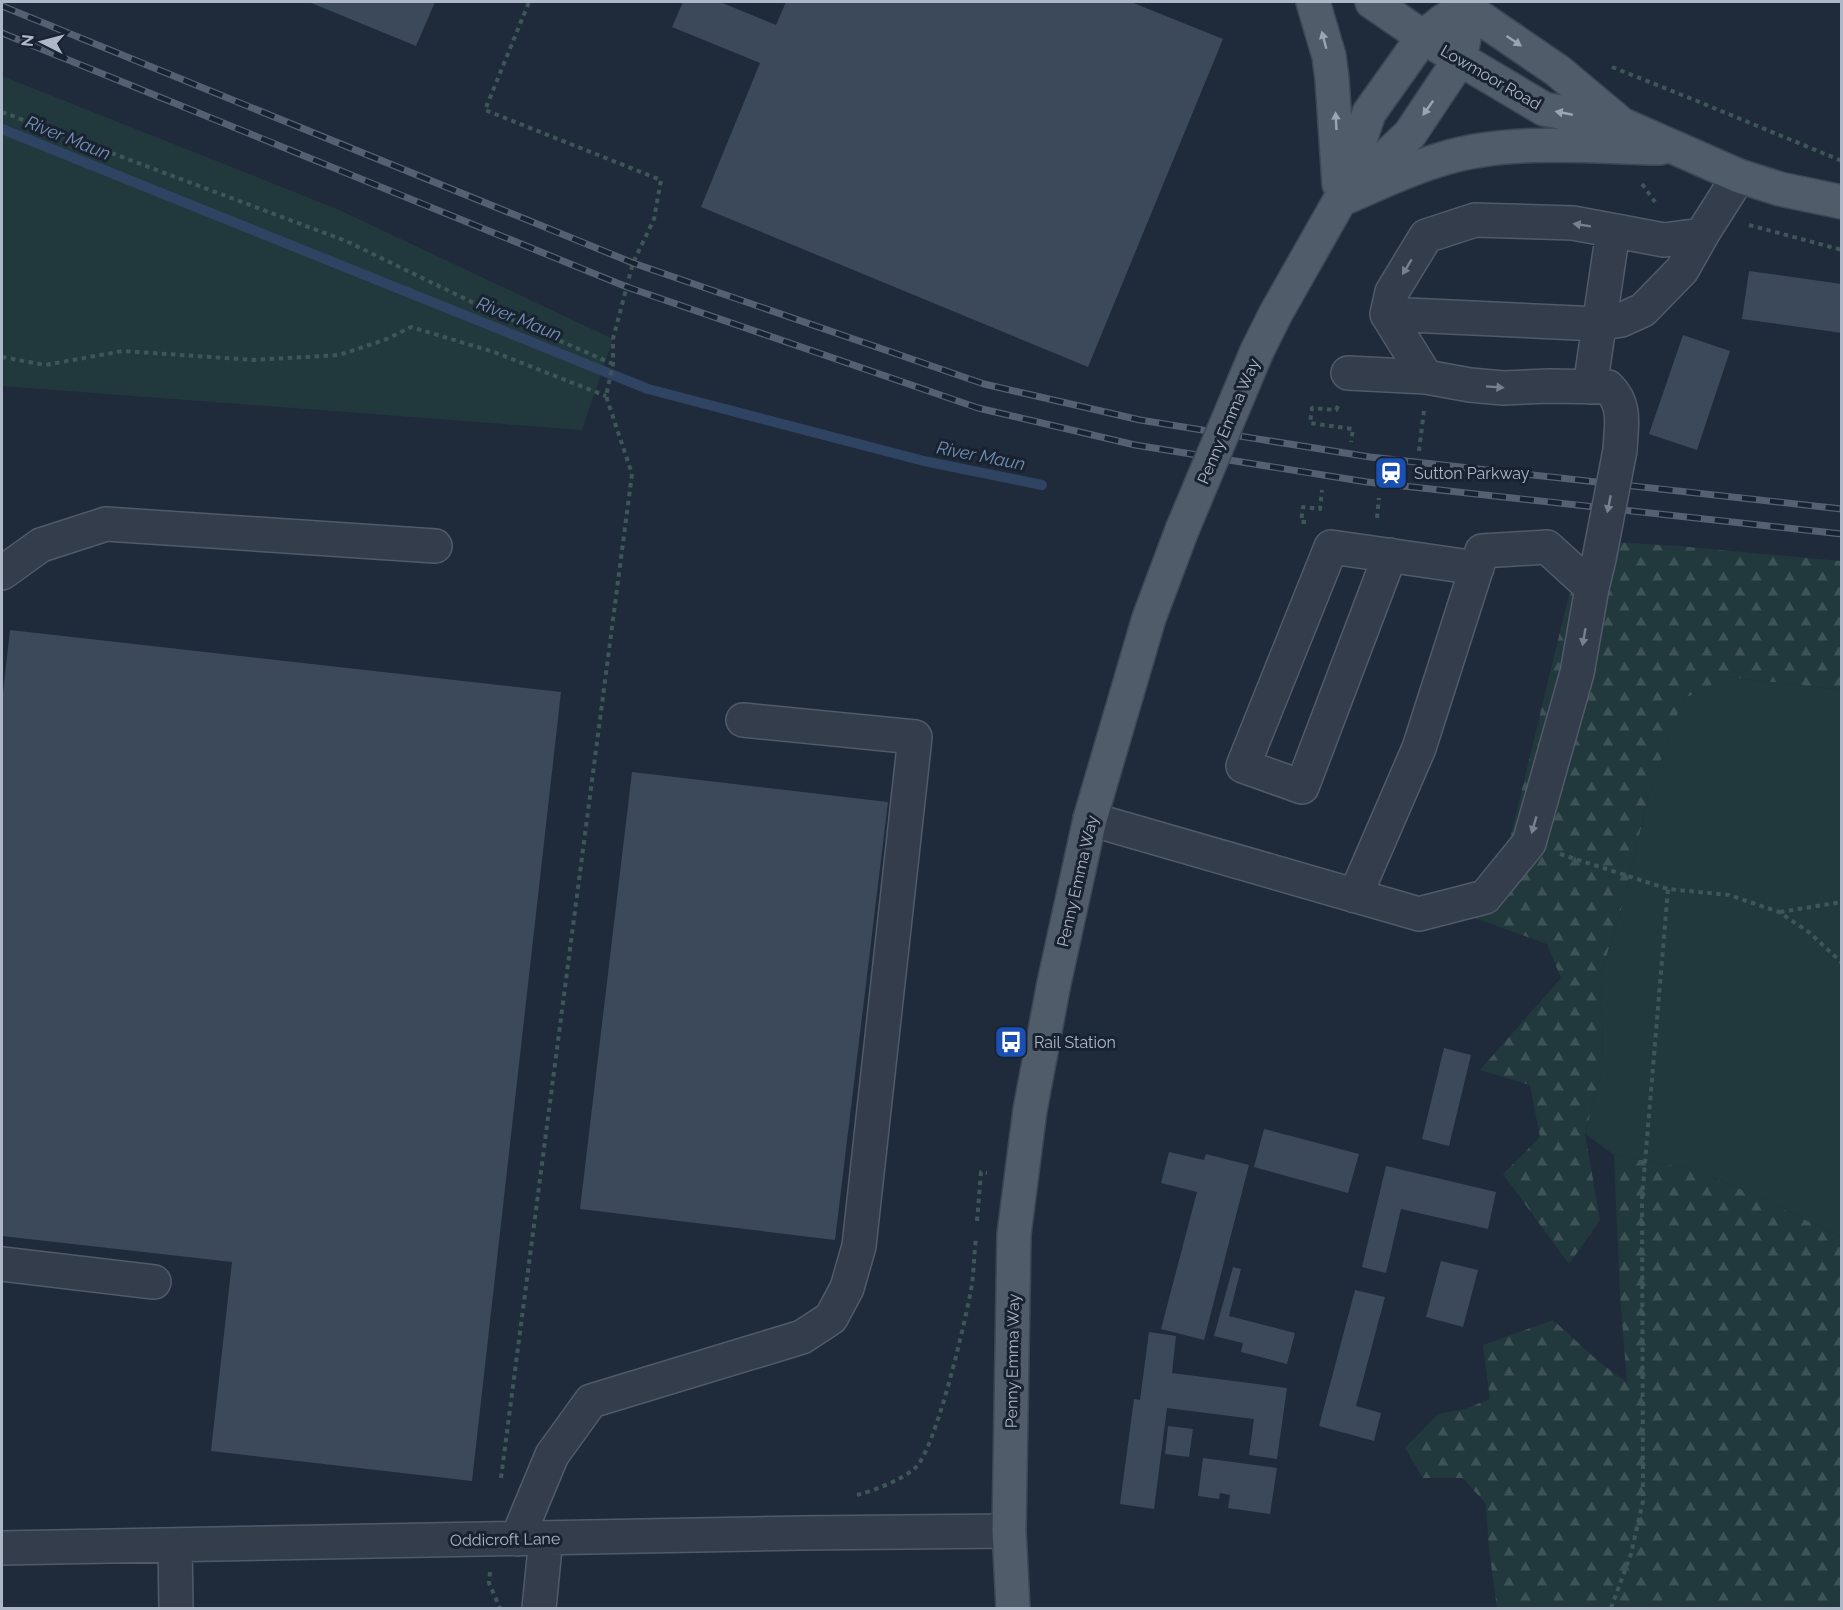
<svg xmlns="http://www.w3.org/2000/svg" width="1843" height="1610" viewBox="0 0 1843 1610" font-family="Raleway,sans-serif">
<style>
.forest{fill:url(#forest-firs)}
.park{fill:#21393c}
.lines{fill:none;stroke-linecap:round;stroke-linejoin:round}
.stream{stroke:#2f4462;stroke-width:10}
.building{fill:#3b495b}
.minor-casing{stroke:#515a69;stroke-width:36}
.major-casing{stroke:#3c4655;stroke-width:36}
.path{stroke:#3f5659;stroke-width:4;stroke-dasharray:4.5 4.5;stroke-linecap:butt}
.minor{stroke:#333d4b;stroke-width:33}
.major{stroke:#515c6b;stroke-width:33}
.rail-casing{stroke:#556173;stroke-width:7}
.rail{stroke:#192230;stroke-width:4.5;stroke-dasharray:14;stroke-linecap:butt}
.minor-bridge-casing{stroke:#515a69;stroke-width:36;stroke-linecap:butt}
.major-bridge-casing{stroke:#3c4655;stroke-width:36;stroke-linecap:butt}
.minor-bridge{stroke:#333d4b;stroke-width:33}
.major-bridge{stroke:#515c6b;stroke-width:33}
.oneway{fill:#9ba5b5}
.oneway2{fill:#778090}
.labels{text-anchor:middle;stroke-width:6;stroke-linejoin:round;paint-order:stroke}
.street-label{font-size:16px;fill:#aeb7c8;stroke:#192230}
.poi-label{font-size:16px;fill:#aeb7c8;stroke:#192230;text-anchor:start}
.water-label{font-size:18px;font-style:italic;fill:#738eb2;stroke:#192230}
</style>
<defs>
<pattern id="forest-firs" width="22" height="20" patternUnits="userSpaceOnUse" patternTransform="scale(1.5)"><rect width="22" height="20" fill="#21393c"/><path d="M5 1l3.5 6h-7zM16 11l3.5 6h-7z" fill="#3f5357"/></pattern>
</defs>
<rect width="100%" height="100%" fill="#1f2b3b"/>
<path class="forest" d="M1596 541 1678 546 1841 561V690L1727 677 1683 700 1650 790 1624 900 1601 974 1603 1067 1585 1134 1600 1220 1569 1264 1503 1174 1540 1137 1530 1085 1480 1070 1561 978 1547 944 1461 913 1511 835 1573 578Z
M1614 1155 1692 1169 1755 1195 1841 1237V1608H1497L1489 1549 1486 1504 1463 1478H1423L1405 1448 1438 1414 1465 1409 1490 1399 1483 1345 1553 1320 1598 1361 1627 1383 1620 1294Z"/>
<path class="park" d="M2 76 337 209 613 339 582 430 2 386Z
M1727 677 1841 690V1237L1755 1195 1692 1169 1614 1155 1585 1134 1603 1067 1601 974 1624 900 1650 790 1683 699Z"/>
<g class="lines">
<path class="stream" d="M2 129 648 389 924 461 1042 485"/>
</g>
<path class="building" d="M309 2H435L416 46Z
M683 2H720L776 25 786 2H1131L1223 39 1088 367 701 207 760 63 672 27Z
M1749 271 1842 284V333L1742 319Z
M1683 335 1730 351 1697 450 1649 434Z
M10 630 561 692 472 1481 211 1451 232 1262 2 1236V701Z
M632 772 888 802 835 1240 580 1209Z
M1444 1048 1471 1055 1449 1146 1422 1139Z
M1264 1129 1359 1154 1348 1193 1254 1167Z
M1169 1152 1204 1160 1206 1154 1249 1165 1204 1340 1161 1329 1197 1192 1161 1183Z
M1386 1166 1496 1192 1488 1229 1401 1209 1386 1273 1362 1267Z
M1441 1261 1478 1270 1463 1327 1426 1317Z
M1233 1267 1241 1269 1229 1316 1295 1333 1287 1364 1241 1352 1243 1343 1214 1336Z
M1355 1290 1385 1297 1356 1406 1381 1413 1374 1441 1319 1426Z
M1149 1332 1176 1336 1172 1373 1287 1388 1277 1459 1249 1455 1254 1419 1167 1408 1154 1509 1120 1504 1134 1399 1140 1400Z
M1168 1426 1193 1429 1189 1457 1165 1454Z
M1203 1458 1277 1468 1270 1514 1228 1508 1230 1495 1220 1493 1219 1499 1198 1496Z"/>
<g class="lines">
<defs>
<path id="minor" d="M1387 314 1598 324 1621 320 1643 310 1682 270 1704 231 1739 176
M1348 373 1426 377
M1590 387 1613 231
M1620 450C1621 426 1627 405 1608 387L1550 386 1503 388 1470 385 1426 377 1387 314 1392 292 1426 236 1475 220 1573 223 1664 240 1701 235
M1390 555 1302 787 1243 766 1331 547 1477 568
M2 573 41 545 106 524 435 546
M1090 819 1419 914 1485 897 1529 843 1577 673 1592 588 1599 559
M1355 896 1419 748 1482 551 1547 547 1592 588
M2 1264 154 1282
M517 1539 552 1455 591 1401 802 1337 831 1318 847 1288 859 1246 915 737 743 720
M175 1545 176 1608
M2 1548 802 1533 1009 1531
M539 1608 546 1538"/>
<path id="major" d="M1313 2 1329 56 1332 79 1339 184
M1372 2 1423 37 1544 109 1621 124 1739 176 1780 189 1842 202
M1457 2 1558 71 1620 123
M1354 187 1410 134 1460 59 1464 38
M1340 200C1373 186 1407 169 1442 159 1510 138 1590 147 1660 148
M1257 351 1276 313 1340 200 1369 113 1423 37 1443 21 1466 8
M1013 1608 1009 1531 1014 1234 1030 1110 1054 983 1090 819 1149 618 1182 530"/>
</defs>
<use href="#minor" class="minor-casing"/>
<use href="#major" class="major-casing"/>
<path class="path" d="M1612 67 1697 101 1842 161
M2 112 346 241 478 305 613 364
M1642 184 1655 202
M1749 225 1842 250
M2 357 45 365 123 351 254 360 339 355 387 339 411 327 494 352 606 396
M1338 406 1336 410 1312 408 1310 423 1353 429 1351 442
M1419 451 1424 411
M1377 518 1379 498
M1306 522H1301L1303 507 1320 509 1322 490
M1560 854 1668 889 1729 895 1779 912 1810 933 1842 963
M1780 912 1842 902
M977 1221 981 1172 987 1173
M501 1478 632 474 606 396 613 364V339L633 263 654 219 661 180 485 110 529 2
M857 1495C875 1490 902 1480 915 1468 936 1450 967 1315 972 1284 974 1269 974 1253 976 1238
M490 1572 489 1583 500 1608
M1611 1608 1631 1554 1643 1501 1642 1198 1668 889"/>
<use href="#minor" class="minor"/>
<use href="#major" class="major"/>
<defs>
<path id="rail" d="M2 6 633 263 984 384 1140 420 1370 457 1842 509
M2 33 627 287 978 408 1135 445 1367 482 1842 534"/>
</defs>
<use href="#rail" class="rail-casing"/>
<use href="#rail" class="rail"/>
<defs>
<path id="minor-bridge" d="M1599 559 1620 450"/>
<path id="major-bridge" d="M1182 530 1257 351"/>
</defs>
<use href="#minor-bridge" class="minor-bridge-casing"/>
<use href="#major-bridge" class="major-bridge-casing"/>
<use href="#minor-bridge" class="minor-bridge"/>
<use href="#major-bridge" class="major-bridge"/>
</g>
<defs><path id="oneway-solid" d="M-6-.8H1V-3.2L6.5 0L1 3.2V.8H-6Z" transform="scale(1.5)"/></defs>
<g class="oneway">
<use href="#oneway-solid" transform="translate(1324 40) rotate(-105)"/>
<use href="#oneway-solid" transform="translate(1514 41) rotate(34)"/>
<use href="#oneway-solid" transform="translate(1428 108) rotate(125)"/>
<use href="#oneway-solid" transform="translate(1564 113) rotate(-169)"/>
<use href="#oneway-solid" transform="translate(1336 121) rotate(-93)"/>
</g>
<g class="oneway2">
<use href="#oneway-solid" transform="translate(1582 225) rotate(-171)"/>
<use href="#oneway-solid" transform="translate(1407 267) rotate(121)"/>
<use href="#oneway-solid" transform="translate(1495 387) rotate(4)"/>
<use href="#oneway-solid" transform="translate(1609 504) rotate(101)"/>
<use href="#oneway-solid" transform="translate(1584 637) rotate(100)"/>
<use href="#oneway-solid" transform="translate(1534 825) rotate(106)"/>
</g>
<defs>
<symbol id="station-square" viewBox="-11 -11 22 22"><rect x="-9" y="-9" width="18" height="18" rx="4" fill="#1a4fb4" stroke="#192230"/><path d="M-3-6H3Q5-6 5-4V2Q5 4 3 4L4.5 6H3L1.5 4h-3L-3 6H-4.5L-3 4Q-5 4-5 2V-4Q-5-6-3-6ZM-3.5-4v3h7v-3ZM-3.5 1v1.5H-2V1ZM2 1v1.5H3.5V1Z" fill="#fff"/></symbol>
<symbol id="bus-square" viewBox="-11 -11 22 22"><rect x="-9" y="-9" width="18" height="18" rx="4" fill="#1a4fb4" stroke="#192230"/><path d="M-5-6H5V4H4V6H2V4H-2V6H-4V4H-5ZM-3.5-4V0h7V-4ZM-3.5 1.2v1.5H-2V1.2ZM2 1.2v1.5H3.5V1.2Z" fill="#fff"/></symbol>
</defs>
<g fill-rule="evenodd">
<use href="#station-square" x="1372" y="454" width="38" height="38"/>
<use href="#bus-square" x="992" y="1023" width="38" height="38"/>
</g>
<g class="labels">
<g class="street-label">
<text transform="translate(1491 77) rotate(30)" y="6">Lowmoor Road</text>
<text transform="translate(1228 421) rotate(-67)" y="6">Penny Emma Way</text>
<text transform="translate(1077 881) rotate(-77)" y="6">Penny Emma Way</text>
<text transform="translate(1012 1361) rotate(-89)" y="6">Penny Emma Way</text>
<text transform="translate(505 1539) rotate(-1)" y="6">Oddicroft Lane</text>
</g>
<g class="poi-label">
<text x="1414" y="479">Sutton Parkway</text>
<text x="1034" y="1048">Rail Station</text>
</g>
<g class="water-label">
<text transform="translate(68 138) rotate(22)" y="6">River Maun</text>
<text transform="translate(519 319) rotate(22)" y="6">River Maun</text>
<text transform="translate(981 456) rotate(11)" y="6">River Maun</text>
</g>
</g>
<rect width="1843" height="1610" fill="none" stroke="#aeb7c8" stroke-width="6"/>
<g transform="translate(42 42) rotate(276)" stroke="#192230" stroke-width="4.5" paint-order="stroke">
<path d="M0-4.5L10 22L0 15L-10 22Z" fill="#aeb7c8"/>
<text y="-9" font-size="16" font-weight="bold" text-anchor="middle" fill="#aeb7c8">N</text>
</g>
</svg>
